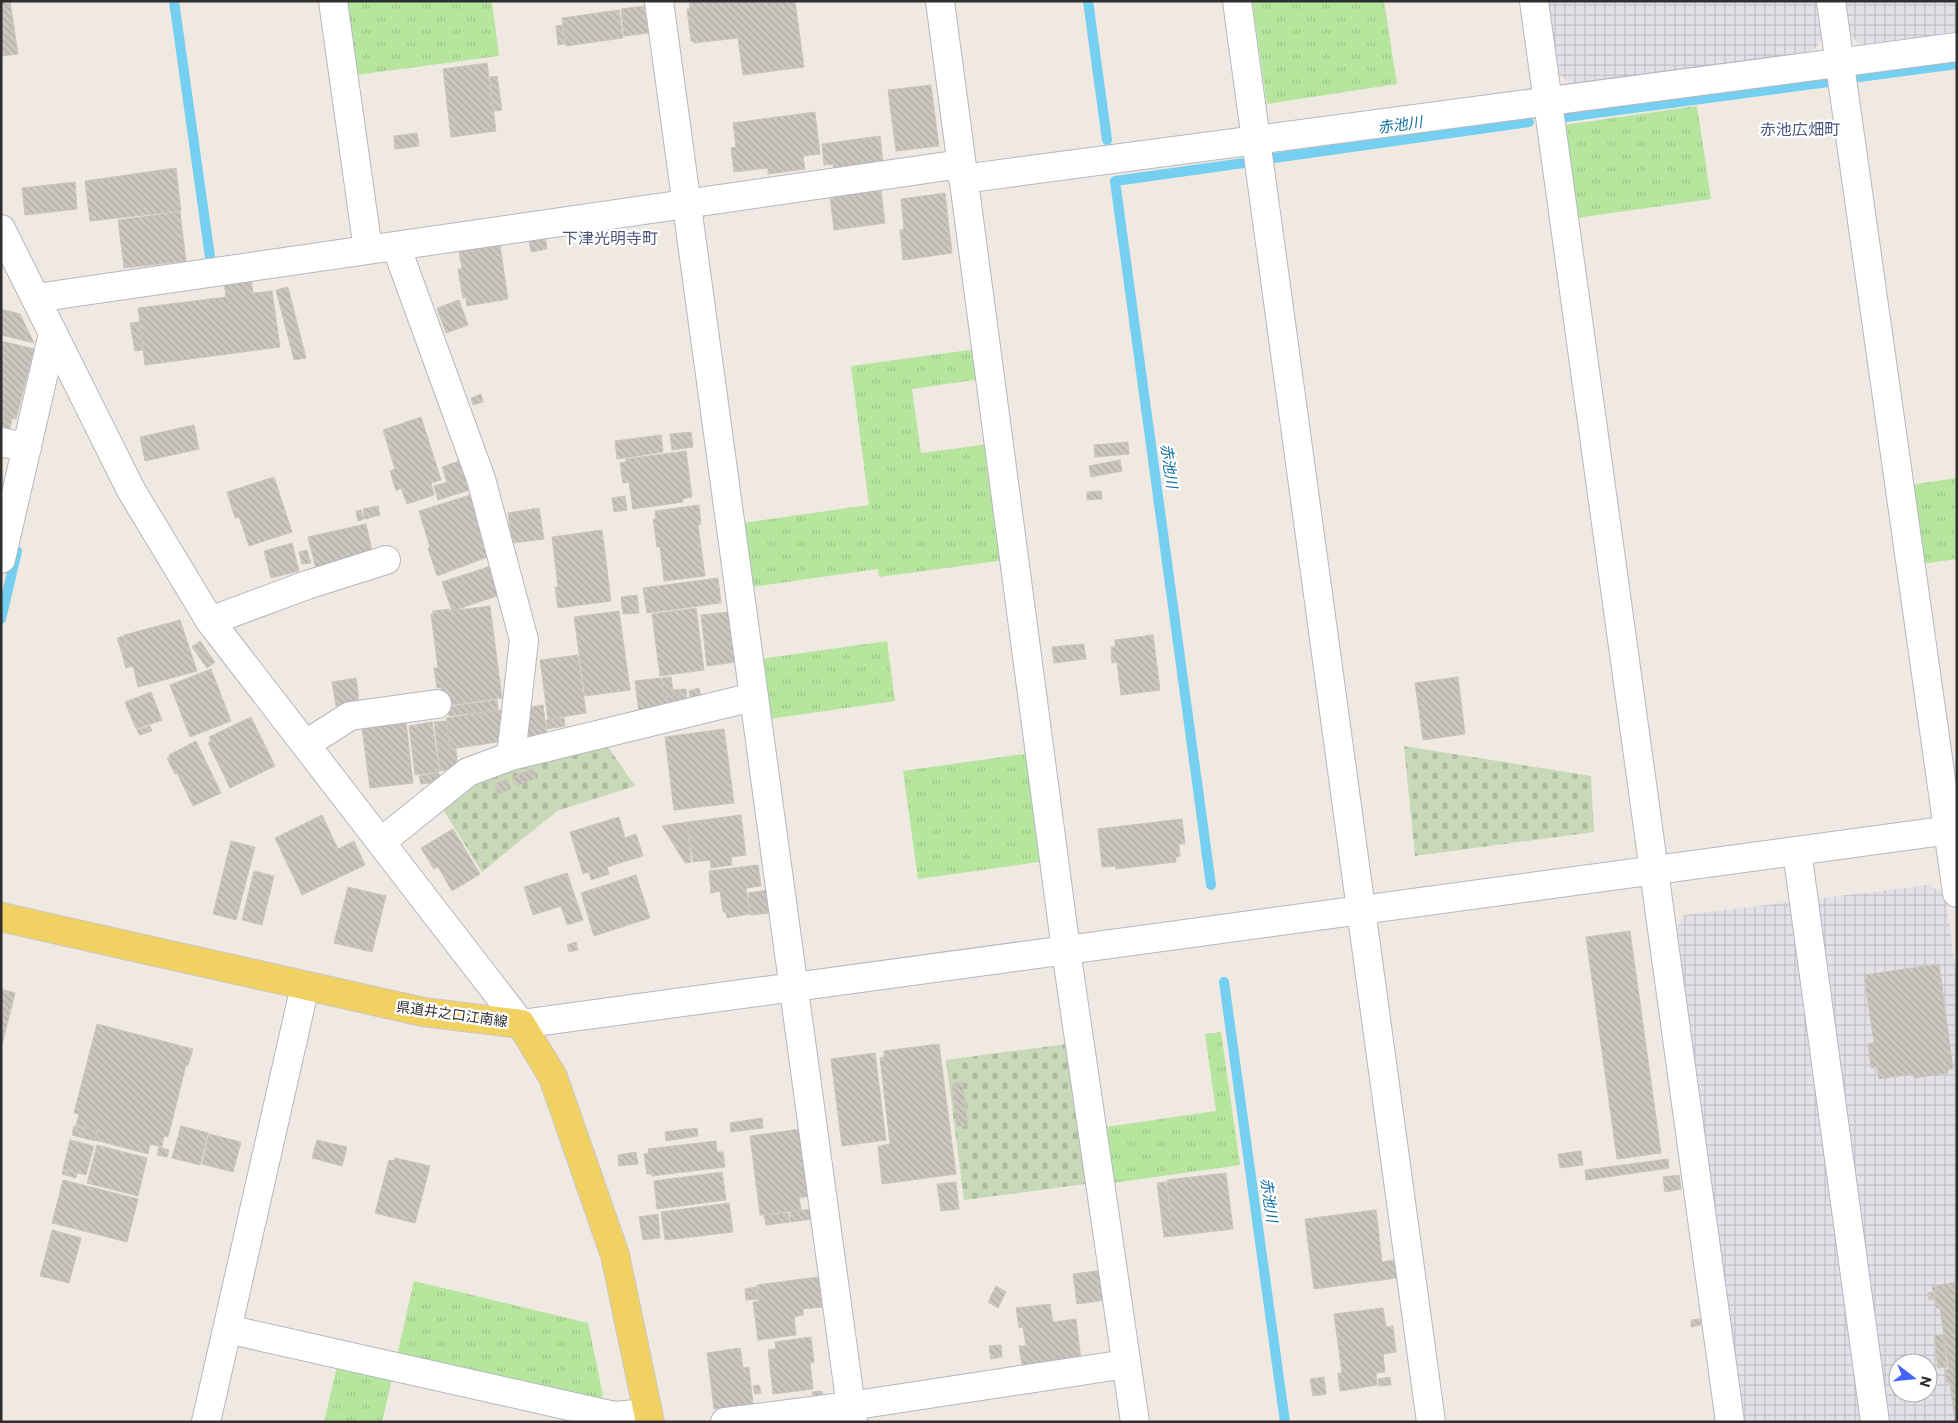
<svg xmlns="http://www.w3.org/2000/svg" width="1958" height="1423" viewBox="0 0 1958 1423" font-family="Commissioner,'Noto Sans JP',sans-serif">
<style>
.industrial{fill:url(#industrial-grid);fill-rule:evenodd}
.grass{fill:url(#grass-tufts)}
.cemetery{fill:url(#cemetery-stones)}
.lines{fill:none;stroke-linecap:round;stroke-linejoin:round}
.stream{stroke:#75cff0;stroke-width:10}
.building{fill:url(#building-back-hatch);stroke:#cbc5ba}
.minor-casing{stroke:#b4b7c1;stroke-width:30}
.major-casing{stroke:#c9c9c9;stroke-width:30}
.minor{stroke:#fff;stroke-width:28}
.major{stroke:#f2d163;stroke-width:28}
.labels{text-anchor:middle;stroke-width:4.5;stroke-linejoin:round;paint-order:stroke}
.street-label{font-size:14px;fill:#2e2e2e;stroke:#fff}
.water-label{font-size:15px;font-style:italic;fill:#0d6fa3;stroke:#fff}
.quarter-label{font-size:16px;fill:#4d5680;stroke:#fff}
</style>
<defs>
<pattern id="industrial-grid" width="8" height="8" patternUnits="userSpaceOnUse" patternTransform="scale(1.25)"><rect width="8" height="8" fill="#e3e1e8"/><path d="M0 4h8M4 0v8" fill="none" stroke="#c3c1c7"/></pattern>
<pattern id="grass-tufts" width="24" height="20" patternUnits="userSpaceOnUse" patternTransform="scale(1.25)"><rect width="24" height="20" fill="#b6e59e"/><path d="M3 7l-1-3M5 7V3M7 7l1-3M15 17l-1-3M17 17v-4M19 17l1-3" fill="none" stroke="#9dc588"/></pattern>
<pattern id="cemetery-stones" width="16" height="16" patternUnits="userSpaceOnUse" patternTransform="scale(1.25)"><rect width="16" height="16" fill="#c8d9b8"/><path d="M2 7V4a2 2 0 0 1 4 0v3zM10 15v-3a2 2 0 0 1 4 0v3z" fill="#acbb9e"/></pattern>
<pattern id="building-back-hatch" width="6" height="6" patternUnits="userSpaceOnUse" patternTransform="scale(1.25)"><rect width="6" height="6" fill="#cbc7bf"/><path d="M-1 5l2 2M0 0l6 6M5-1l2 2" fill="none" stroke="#afaba4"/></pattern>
</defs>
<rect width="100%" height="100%" fill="#efe9e1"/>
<path class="industrial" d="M1547 1H1819L1824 38 1812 52 1573 85 1556 72Z
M1845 1H1957V36L1869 46 1857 43 1850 32Z
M1929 885 1945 894 1957 979V1422H1744L1677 928 1684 915ZM1898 1363H1928V1393H1898Z"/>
<path class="grass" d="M345 1H492L499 56 356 75Z
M1252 1H1384L1397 84 1267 104Z
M1697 106 1711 199 1576 218 1564 125Z
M977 349 981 379 912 389 921 453 990 444 1005 560 879 577 878 569 751 587 742 523 869 505 851 366Z
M1957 478V559L1921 564 1910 485Z
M887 641 895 701 769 719 761 659Z
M1031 753 1046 861 918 879 903 771Z
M1221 1032 1240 1165 1113 1183 1106 1127 1216 1111 1205 1034Z
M414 1281 588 1323 603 1395 596 1406 396 1360Z
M338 1362 393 1375 382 1422H324Z"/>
<path class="cemetery" d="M606 744 635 786 557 811 482 872 441 806 476 778Z
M1404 746 1591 776 1594 832 1415 856Z
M1073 1043 1093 1183 964 1200 946 1060Z"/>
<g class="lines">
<path class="stream" d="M174 1 210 257
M1088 1 1107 140
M1859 77 1957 64
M1566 117 1828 82
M1274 158 1529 122
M1 619 17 551
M1211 885 1115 181 1244 163
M1224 982 1285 1422"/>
</g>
<path class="building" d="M1 1H10L18 54 1 56Z
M689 1H795L804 67 743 75 738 38 694 43V41H691L687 9H690Z
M644 6 648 33 624 36 621 9Z
M619 10 623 38 566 46 562 18Z
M562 25 565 44 558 45 556 26Z
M487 63 496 131 451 137 443 69Z
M497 76 502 110 494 111 490 77Z
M931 85 939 146 896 151 888 90Z
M815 112 820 154 803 156 805 169 768 174V168L734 172 731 148 736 147 733 123Z
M417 133 419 146 395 149 394 136Z
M880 136 883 163 834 169 833 164 824 165 822 144Z
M176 168 181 211 90 221 85 181Z
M75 182 77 209 25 215 22 188Z
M881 190 885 223 834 230 830 196Z
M945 193 952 253 903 260 900 230 904 229 901 199Z
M180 212 186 261 124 268 118 220Z
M545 237 547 249 531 252 529 239Z
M500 245 508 299 467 306 466 298H463L458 269H462L459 251Z
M251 277 253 293 272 291 280 347 145 365 138 308 226 297 224 281Z
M288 287 306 358 294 360 276 290Z
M459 300 468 325 446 333 437 308Z
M1 309 20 314 34 343 1 335Z
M139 322 143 350 135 351 130 323Z
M1 341 34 349 16 419 1 415Z
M481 394 483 402 473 405 471 398Z
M1 415 12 418 10 429 1 427Z
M421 417 441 480 431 483 434 495 407 504 401 488 396 491 390 471 395 469 383 430Z
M194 425 199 449 145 461 140 437Z
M691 432 693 447 672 450 670 434Z
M661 435 663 452 617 459 615 441Z
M1128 442 1129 454 1095 457 1094 445Z
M686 451 692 497 682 499 683 502 633 509 629 482 623 483 620 463 626 462V459Z
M1120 460 1122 471 1091 477 1089 466Z
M459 461 469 490 438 500 434 486 447 482 442 467Z
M274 477 292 532 249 546 239 517 235 518 227 492Z
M1101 491 1102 499 1087 500V492Z
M470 495 490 556 437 576 428 548 430 547 419 511Z
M625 496 627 510 614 512 612 498Z
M699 505 701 524 698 525 705 576 664 581 660 547H657L653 519H656L655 511Z
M378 506 380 515 365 519 363 509Z
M539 508 544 539 512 543 508 513Z
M361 510 364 519 358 521 356 511Z
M366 524 373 556 316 569 308 537Z
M602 530 611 601 558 608 555 587H558L552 537Z
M292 543 299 571 271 578 264 551Z
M307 550 311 563 302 564 299 552Z
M491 566 500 595 452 611 442 582Z
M718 578 721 603 647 613 643 588Z
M637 595 639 613 623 614 621 597Z
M490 606 502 698 443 706 441 687 437 688 434 668H438L431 614H433V611L449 609 450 611Z
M696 608 704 670 660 676 652 614Z
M619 611 630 690 585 696 574 617Z
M729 612 736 662 707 666 701 615Z
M180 620 197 671 138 687 133 666 126 668 120 647 127 646 124 635Z
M1153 635 1160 690 1121 695 1117 662 1112 663 1111 647H1115V640Z
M124 636 126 645 120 647 117 638Z
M200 641 215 662 207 668 192 647Z
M1084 644 1086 659 1054 663 1052 647Z
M578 655 586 713 548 719 540 660Z
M211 669 231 721 190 737 170 685Z
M671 677 673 690 686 689 687 694 664 697 662 678Z
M1458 677 1465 734 1423 740 1415 683Z
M356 678 359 702 336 706 332 682Z
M661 678 664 697 686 694 688 707 639 714 635 681Z
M699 688 702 701 691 703 689 691Z
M151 692 162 720 136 729 125 702Z
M497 700 498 710 449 716 447 707Z
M543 705 547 737 529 739 525 708Z
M501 710 505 741 450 749 446 718Z
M251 717 275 766 230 788 208 743 211 741 209 737Z
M564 718 565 726 547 729 546 720Z
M446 721 450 750 456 749 458 768 440 771 434 722Z
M382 722 395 724 406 722 413 783 370 788 362 728 383 725Z
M432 722 439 772 415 775 409 726Z
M150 726 152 731 140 735 137 730Z
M724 729 734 803 674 810 665 737Z
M196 741 221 793 193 806 177 773 175 774 167 758 170 757 169 755Z
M532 769 536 778 516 786 513 777Z
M439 773 440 782 421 784 419 776Z
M507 779 511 789 498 794 495 784Z
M322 815 338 849 354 841 365 865 302 895 275 838Z
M741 815 746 855 731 857 732 865 711 868 710 860 693 862 687 822Z
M619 817 625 838 636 834 643 856 607 867 609 874 591 880 589 872 583 874 570 832Z
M1182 819 1185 844H1179L1180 856 1176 857V862L1116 869 1115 866 1102 867 1098 829Z
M687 822 691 862 685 863 662 826Z
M453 829 480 874 452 891 438 867 434 869 421 848Z
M231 841 255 847 236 920 213 914Z
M758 865 761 886 746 888 749 914 727 918 726 912H723L720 891 711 893 709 871Z
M254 871 274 876 262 925 242 920Z
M567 873 583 920 567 925 561 906 533 915 524 887Z
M636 875 650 918 594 936 581 893Z
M348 887 386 896 372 952 334 943Z
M769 890 772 913 750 915 748 893Z
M1630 931 1661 1153 1617 1159 1586 937Z
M576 942 578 950 569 952 567 945Z
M1939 964 1953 1069H1948V1073L1914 1078 1913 1074 1879 1079 1877 1067 1871 1068 1868 1044 1874 1043 1864 975Z
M1 989 15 993 2 1045 1 1044Z
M97 1024 193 1049 188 1065H186L168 1137 164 1136 162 1147 150 1144 148 1154 95 1140 98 1131 76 1125 79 1114 74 1113Z
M939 1044 956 1174 882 1184 878 1146 890 1144 880 1058 884 1057V1051Z
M875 1053 886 1140 842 1146 831 1059Z
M962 1082 968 1125 957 1126 952 1084Z
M762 1118 763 1128 731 1132 730 1123Z
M74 1126 97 1131 95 1141 72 1135Z
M181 1126 208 1133 200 1165 172 1158Z
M697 1128 698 1136 666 1141 665 1132Z
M801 1129 809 1196 799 1198 801 1210 760 1215 750 1136Z
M209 1134 241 1142 233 1172 202 1164Z
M70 1140 94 1146 86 1175 63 1169Z
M317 1140 347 1147 342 1166 312 1158Z
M716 1141 717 1152H723L725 1167 652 1176 651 1174H647L644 1154 649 1153 648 1149Z
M97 1145 147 1158 138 1196 87 1183Z
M159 1147 169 1150 167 1157 157 1155Z
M1581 1151 1583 1165 1560 1168 1558 1154Z
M636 1152 638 1164 619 1166 618 1155Z
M395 1158 430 1166 415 1223 375 1213 389 1160 394 1161Z
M1668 1159 1669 1168 1586 1180 1585 1170Z
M63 1170 77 1173 76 1178 62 1174Z
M722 1172 726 1200 657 1209 654 1181Z
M1226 1173 1233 1229 1174 1236 1167 1180Z
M1679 1175 1681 1189 1665 1192 1663 1177Z
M63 1180 138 1199 127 1242 52 1223Z
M956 1182 959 1209 941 1211 937 1184Z
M1166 1182 1174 1236 1164 1237 1157 1183Z
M729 1203 733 1232 665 1240 661 1212Z
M812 1209 813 1219 791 1222 790 1212Z
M1376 1210 1382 1262 1394 1260 1397 1278 1314 1289 1305 1219Z
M788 1213 790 1222 766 1225 764 1215Z
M658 1214 660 1238 643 1240 639 1217Z
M52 1230 81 1238 69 1283 40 1276Z
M1104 1270 1107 1300 1077 1304 1073 1274Z
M818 1277 822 1307 803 1309V1315L794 1317 796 1335 758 1340 753 1302 759 1301 757 1285Z
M1957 1282V1288L1933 1291 1932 1286Z
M996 1286 1006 1292 998 1308 988 1302Z
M756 1287 758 1299 746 1300 745 1289Z
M1957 1288V1422H1955L1950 1383H1947L1945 1370 1949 1369 1940 1308H1936L1934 1291Z
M1933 1292 1934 1299 1929 1300 1928 1293Z
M1050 1304 1053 1322 1076 1319 1081 1360 1028 1367V1365H1022L1019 1346H1026L1023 1327 1019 1328 1016 1308Z
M1383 1308 1386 1327 1393 1326 1396 1352 1383 1354 1385 1372 1376 1373 1377 1385 1340 1391 1338 1373H1342L1334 1314Z
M1700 1319 1701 1325 1691 1327V1320Z
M1943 1335 1947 1367 1938 1368 1934 1336Z
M811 1337 814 1362 810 1363 813 1389 773 1394 768 1350 776 1349 775 1342Z
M1001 1345 1002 1357 991 1359 989 1346Z
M740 1348 743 1368 749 1367 753 1404 714 1409 707 1353Z
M1324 1377 1326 1394 1313 1396 1310 1379Z
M1390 1377 1391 1385 1379 1386 1378 1379Z
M759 1385 761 1393 755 1394 753 1386Z
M822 1391 823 1398 813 1399 812 1392Z"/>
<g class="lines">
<defs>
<path id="minor" d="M333 1 368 250
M659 1 853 1422
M940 1 1066 950 1135 1422
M1237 1 1431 1422
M1534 1 1730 1422
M1831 1 1957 893
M963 179 1957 47
M1 229 131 490 210 621 521 1024 1957 829
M396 246 481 479 524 640 511 756
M36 298 961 164
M1 442 27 448
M1 559 53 333
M210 621 307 585 386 560
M306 744 350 716 437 704
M381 842 468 772 511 756 753 697
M1797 851 1875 1422
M227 1329 614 1416 648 1413
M206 1422 305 986
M725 1422 850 1406 1126 1364"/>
<path id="major" d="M1 917 423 1012 521 1024 553 1077 615 1255 650 1422"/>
</defs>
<use href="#minor" class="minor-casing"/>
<use href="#major" class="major-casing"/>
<use href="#minor" class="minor"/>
<use href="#major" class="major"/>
</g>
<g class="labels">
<g class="street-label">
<text transform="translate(452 1014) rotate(8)" y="5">県道井之口江南線</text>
</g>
<g class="water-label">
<text transform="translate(1400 125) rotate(-8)" y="5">赤池川</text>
<text transform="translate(1169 466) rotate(82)" y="5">赤池川</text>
<text transform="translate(1269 1200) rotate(82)" y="5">赤池川</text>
</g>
<g class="quarter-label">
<text x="1800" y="135">赤池広畑町</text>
<text x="610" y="244">下津光明寺町</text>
</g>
</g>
<rect width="1958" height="1423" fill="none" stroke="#2e2e2e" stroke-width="5"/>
<g transform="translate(1913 1378) rotate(106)"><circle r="24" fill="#ffffff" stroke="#ababab"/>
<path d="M0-4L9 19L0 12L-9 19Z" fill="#4264fb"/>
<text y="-8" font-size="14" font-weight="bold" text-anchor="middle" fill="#2e2e2e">N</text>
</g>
</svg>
